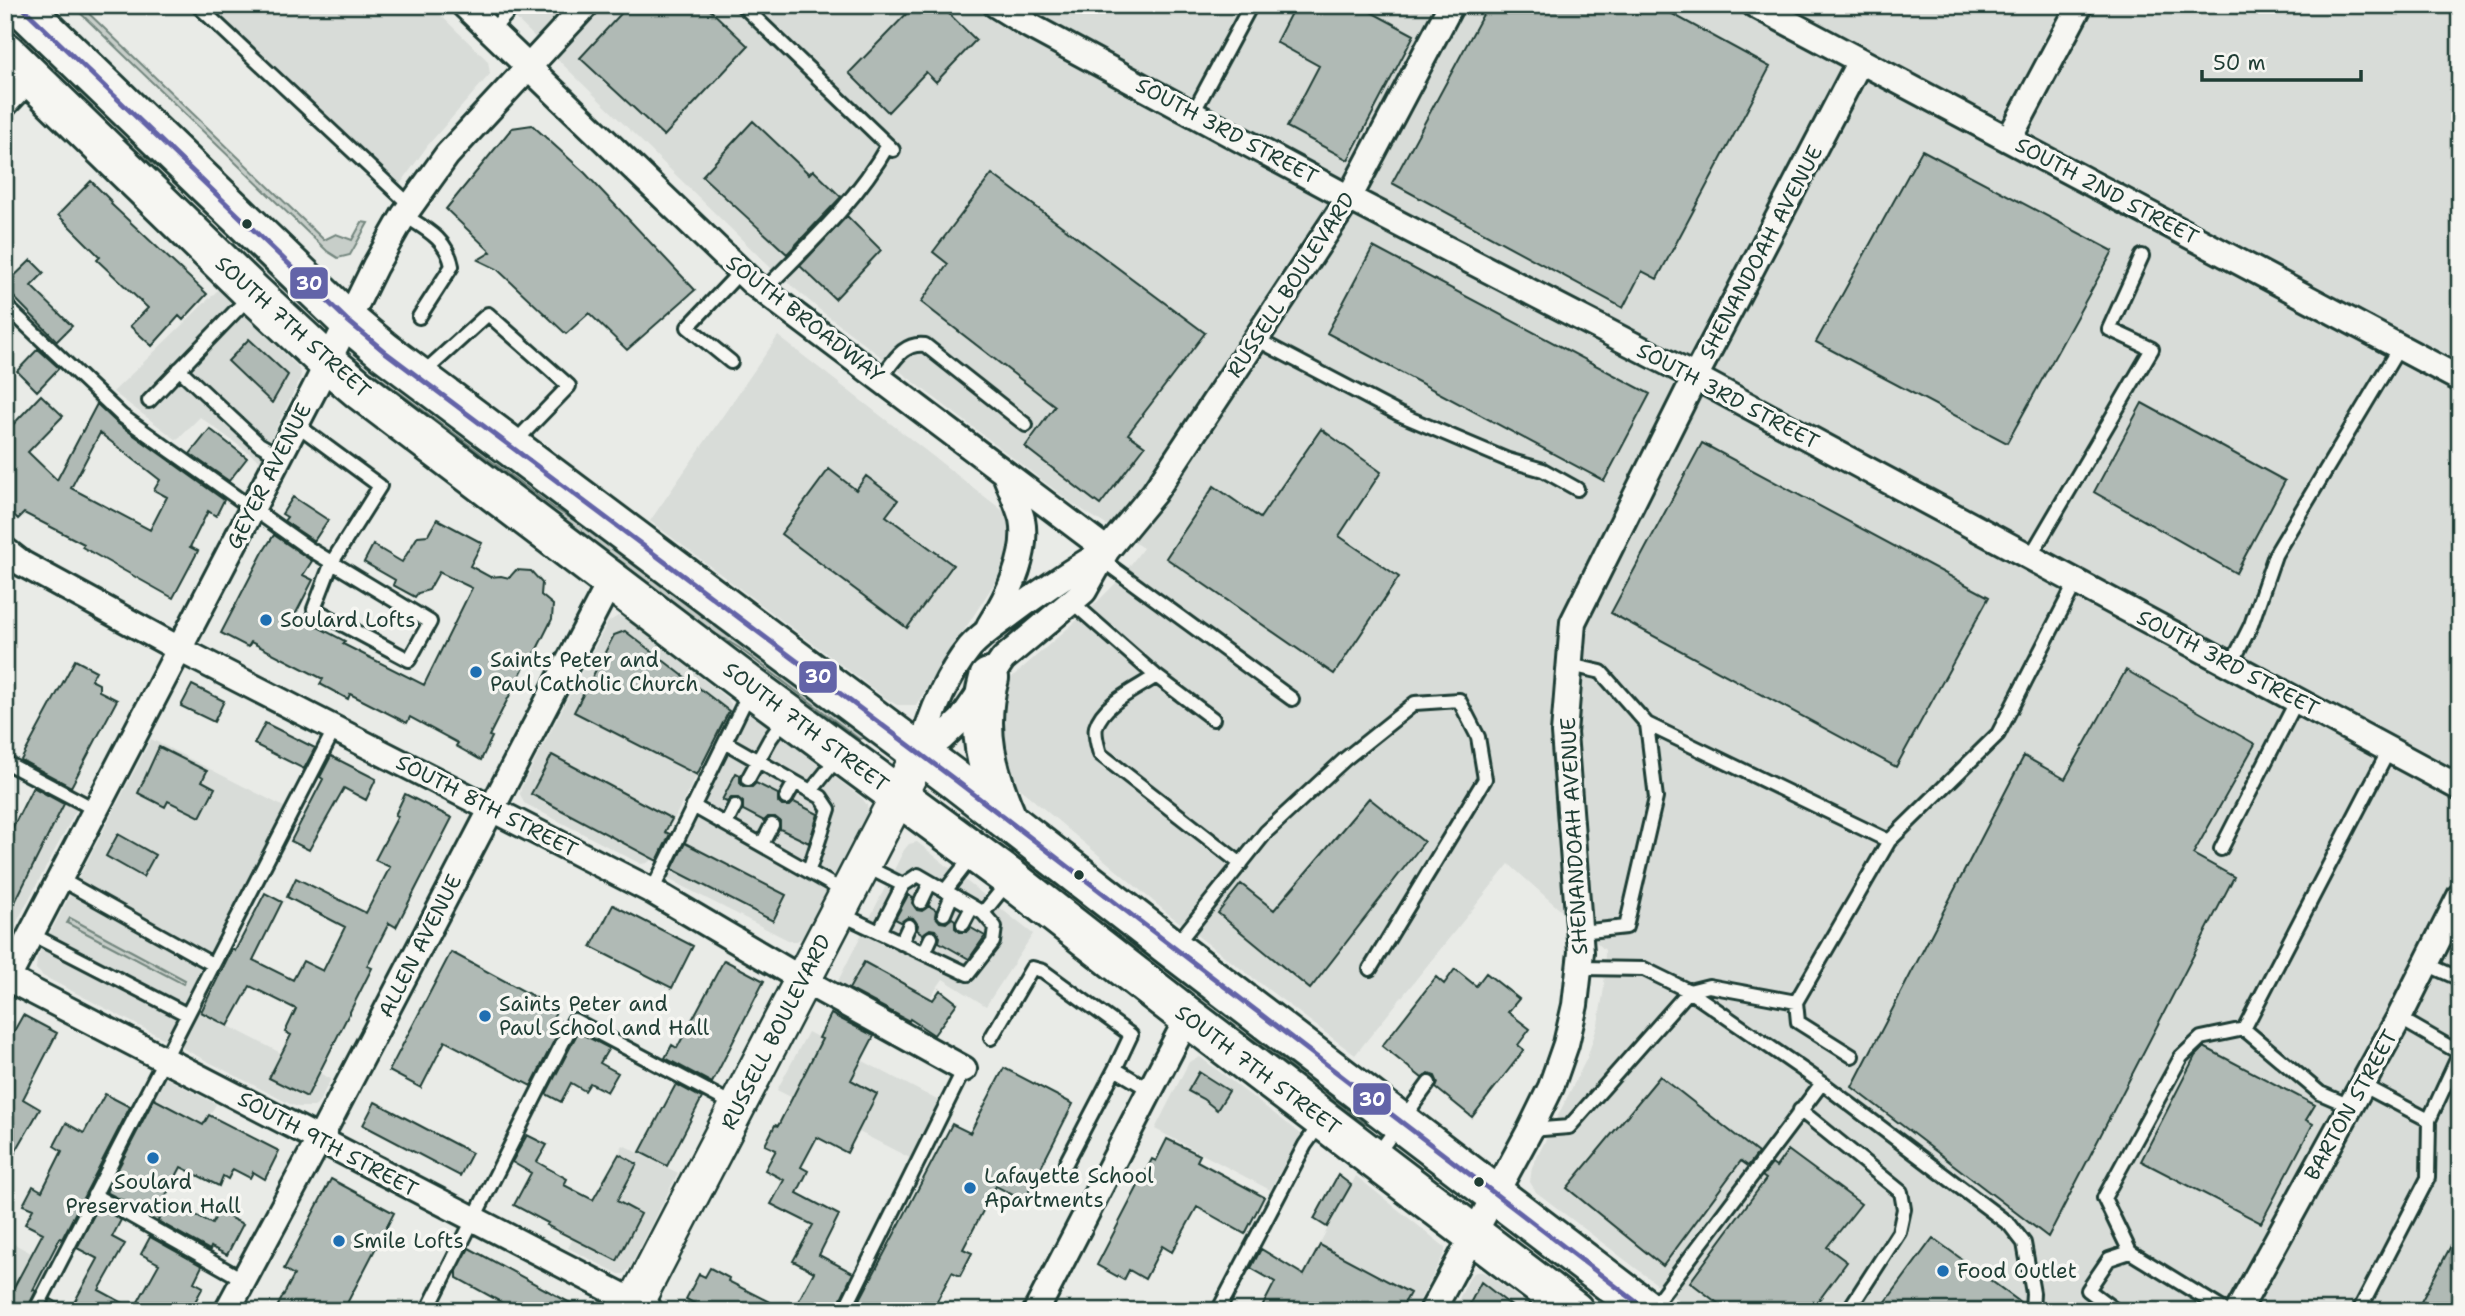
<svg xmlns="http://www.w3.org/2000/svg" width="2465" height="1316" viewBox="0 0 2465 1316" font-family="'Shantell Sans',sans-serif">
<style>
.built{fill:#d8dcd8}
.green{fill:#c7cec9;stroke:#73867e;stroke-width:2}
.building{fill:#b0bab5;stroke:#1f3d34;stroke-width:2;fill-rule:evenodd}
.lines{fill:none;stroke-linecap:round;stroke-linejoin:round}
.service-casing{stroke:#1f3d34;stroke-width:18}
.minor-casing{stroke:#1f3d34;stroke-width:30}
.secondary-casing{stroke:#1f3d34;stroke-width:40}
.primary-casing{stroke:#1f3d34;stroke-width:44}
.service{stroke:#f6f6f2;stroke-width:12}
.minor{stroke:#f6f6f2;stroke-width:24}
.secondary{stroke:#f6f6f2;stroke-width:35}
.primary{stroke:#f6f6f2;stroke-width:38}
.bus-1-casing{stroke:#f6f6f2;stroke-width:10}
.bus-1{stroke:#6364a8;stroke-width:5}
.bus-dot{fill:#1f3d34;stroke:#f6f6f2;stroke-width:2.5}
.poi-dot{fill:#1f6fb2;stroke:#f6f6f2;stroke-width:2.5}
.labels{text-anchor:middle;stroke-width:7;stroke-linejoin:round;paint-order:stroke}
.street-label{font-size:21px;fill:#1f3d34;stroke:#f6f6f2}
.poi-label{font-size:21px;fill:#1f3d34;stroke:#f6f6f2;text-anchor:start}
.line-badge{stroke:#f6f6f2;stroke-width:2.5}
.badge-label{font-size:19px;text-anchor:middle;font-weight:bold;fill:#fff}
</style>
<rect width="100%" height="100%" fill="#e9ebe7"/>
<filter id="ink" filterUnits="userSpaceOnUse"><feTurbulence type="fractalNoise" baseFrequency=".0143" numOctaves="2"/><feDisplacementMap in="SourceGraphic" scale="14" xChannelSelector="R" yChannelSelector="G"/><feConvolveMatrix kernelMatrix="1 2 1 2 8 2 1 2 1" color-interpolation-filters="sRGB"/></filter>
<g filter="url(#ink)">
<path class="built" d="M211 5H430L488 61 490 74 428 145 399 186Z
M502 5H2460V1311H1692L1536 1192 1530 1182 1532 1167 1587 1058 1598 1024 1604 988 1605 950 1509 864 1355 1055 1166 912 1012 782 994 749 1004 684 1090 609 1120 579 1143 548 1073 504 820 310 771 268Z
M219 289 298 367 301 373 300 379 260 461 200 417 177 440 113 392Z
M778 336 1002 510 1012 523 1010 559 916 705H897L885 698 650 521Z
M618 616 625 618 728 699 731 704 730 712 653 859 647 863 641 864 524 803 520 794 521 788 608 622Z
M751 713 862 798 867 805 868 811 803 937 797 941H790L668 879 665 875 733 738Z
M151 739 288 809 186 1004 331 1079 317 1105 314 1107H298L290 1104 43 976 36 969 37 958Z
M34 784 78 807 5 944V838Z
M917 842 1033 934 986 1006 943 979 912 1023 837 983 904 850 909 844Z
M808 1032 939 1101 910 1158 777 1090Z
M1200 1057 1301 1134 1270 1190 1155 1129 1189 1062Z
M162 1076 216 1104 149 1232 96 1204Z
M623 1145 678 1173 630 1268 624 1274H619L568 1248Z
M1356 1176 1445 1247V1252L1414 1311H1308L1293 1293Z
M5 1239 50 1263 24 1311H5Z
M1476 1272H1482L1490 1276 1535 1311H1453L1471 1275Z"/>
<path class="green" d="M80 5 324 240 336 234 352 240 362 222 368 223 350 255 338 258 327 251 73 6Z
M5 19 23 34 295 295H290L160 169 92 116 5 34Z
M372 372 554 508 633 557 865 735 864 738 859 739 739 648 664 602 625 569 627 566 619 560 617 563 369 374Z
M952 813 962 816 1123 940 1204 989 1371 1119 1369 1124 1364 1123 1259 1043 1221 1018 1213 1010 1209 1011Z
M70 918 185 980 183 984 67 923Z"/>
<path class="building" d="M629 5H705L748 46 664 136 580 58Z
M915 5H940L976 40 936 82 926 72 888 112 849 73Z
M1295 5H1358L1414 35 1348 160 1287 127 1319 66 1276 42Z
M1488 5H1656L1770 67 1657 279 1642 271 1623 308 1392 183Z
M753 121 809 174 813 170 841 197 787 254 702 176Z
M532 125 585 173 695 290 627 350 589 313 566 334 497 269 478 260 491 252 446 209 512 128Z
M1922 150 2113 251 2007 443 1816 342Z
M992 174 1205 333 1128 434 1145 446 1100 505 1025 447 1055 406 921 302 948 264 933 252Z
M91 181 112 202 111 204 207 294 183 320 179 316 152 346 130 326 148 308 97 260 100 257 58 215Z
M847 216 881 250 835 299 800 266Z
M1373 247 1650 394 1604 481 1327 333Z
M31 260 44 273 31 286 72 326 57 341 5 288V285Z
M249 339 288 375 272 403 228 361Z
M38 349 59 368 37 391 17 371Z
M41 395 63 416 28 452 57 480 97 404 117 423 224 500 216 516 208 511 190 547 198 551 173 598 82 547 84 544 24 513 18 519 5 506V433ZM100 433 160 480 154 490 167 497 150 530 71 488Z
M2142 403 2285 481 2236 573 2094 492Z
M210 429 247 458 229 481 190 454Z
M1321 429 1381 472 1339 536 1399 577 1334 674 1166 558 1214 486 1260 518Z
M1702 443 1989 597 1896 767 1611 613Z
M829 469 856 490 866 476 898 500 886 516 953 565 907 628 781 534Z
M293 497 328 520 314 541 284 521 287 517 282 514Z
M437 519 482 543 470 566 490 577 501 576 509 578 516 570 531 571 542 583 541 595 553 605 552 619 531 661 528 659 489 736 492 737 481 760 456 746 458 743 410 717 407 723 350 694 348 699 320 684 323 679 251 642 248 647 221 633 263 552 274 535 312 561 303 575 313 580 295 615 345 641 343 644 424 685 472 588 439 572 429 590 418 593 415 597 393 585 395 580 364 562 373 545 402 562 418 536 428 535Z
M625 631 729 711 697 775 574 712 614 635Z
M75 660 96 671 91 680 99 684V691L117 700 71 787 21 760Z
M2126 670 2255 744 2193 854 2234 877 2048 1237 1852 1087 2024 756 2065 779Z
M192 685 224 701 214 722 181 706Z
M265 723 315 748 304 769 254 744Z
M159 747 207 771 202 781 215 788 200 817 168 801 165 807 138 793Z
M552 755 672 819 665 832 670 834 657 861 531 794Z
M331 756 376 779 366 800 344 788 309 850 291 841 323 779 320 777Z
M736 773 740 775V783L744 787H752L756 783 778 794V802L782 806H790L794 802 818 814 809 843 780 829V821L775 817H768L764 821 743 810V802L738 798H731L727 802 722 800Z
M33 787 64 804 5 922V843Z
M405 794 452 818 396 927 389 923 367 966 372 968 307 1097 269 1078 291 1035 285 1032 296 1009 250 986 228 1026 201 1012 232 949 235 951 265 893 282 902 253 960 293 980 303 961 323 971 345 927 287 897 296 878 366 913 390 867 375 860 398 816 395 815Z
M1369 798 1424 842 1310 989 1218 913 1241 884 1274 910Z
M118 834 155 855 143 877 106 856Z
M685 843 786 895 773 921 672 869Z
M908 895 913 898 912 903 917 910 922 911 929 906 936 910 935 916 940 922 946 923 952 918 955 920V928L960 932H967L971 928 985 936 969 959 939 942 940 937 935 930 930 929 923 934 917 930 918 925 913 918 908 917 901 922 895 919Z
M613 905 693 946 672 988 591 947Z
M451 952 557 1009 553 1018 563 1023 531 1086 445 1041 421 1088 389 1071Z
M724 960 764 981 712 1083 665 1058 672 1045 677 1048Z
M864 962 933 1000 940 990 957 1003 934 1035 910 1019 909 1021 849 989Z
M1455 969 1476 986 1486 973 1519 999 1508 1012 1530 1029 1518 1045 1524 1050 1472 1117 1436 1088 1438 1083 1435 1076 1429 1074 1422 1078 1382 1046 1436 977 1444 984Z
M831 1014 874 1036 851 1080 877 1094 847 1153 817 1137 801 1167 808 1171 797 1193 839 1215 819 1255 853 1273 835 1311H793L814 1272 793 1261 813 1225 771 1204 784 1180 765 1170 776 1150 765 1145 775 1125 778 1126 822 1039 819 1038Z
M23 1015 57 1033 23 1099 40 1109 5 1170V1047Z
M578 1032 609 1048 600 1063 618 1073 607 1092 590 1083 585 1091 571 1083 561 1102 546 1094Z
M2204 1047 2315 1105 2306 1120 2313 1124 2261 1223 2141 1161 2195 1056Z
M1004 1068 1073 1104 1024 1201 996 1186 963 1249 972 1253 960 1276 952 1272 932 1311H854L952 1124 970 1133Z
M1199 1072 1229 1091 1217 1110 1203 1099 1188 1091Z
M1660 1076 1758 1153 1748 1166 1741 1161 1663 1266 1567 1188Z
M676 1084 702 1098 667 1166 640 1152Z
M105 1094 130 1107 62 1239 60 1238 33 1290 36 1291 26 1311H15L5 1304 43 1233 25 1224 33 1209 23 1205 33 1186 42 1191 62 1151 54 1146 66 1123 84 1133Z
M154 1099 203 1125 209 1115 279 1151 265 1179 253 1172 250 1178 233 1169 228 1179 223 1176 219 1186 181 1167 164 1199 212 1224 218 1212 243 1224 227 1255 211 1247 210 1250 158 1221 159 1219 106 1192Z
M375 1102 472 1153 460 1176 363 1125Z
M527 1135 547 1145 537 1162 567 1179 564 1185 593 1200 619 1154 637 1164 617 1201 641 1214 617 1261 546 1225 548 1223 514 1205 531 1173 512 1162Z
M1167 1139 1200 1155 1197 1161 1264 1197 1245 1234 1197 1207 1172 1252 1162 1246 1145 1279 1129 1270 1124 1280 1097 1265 1152 1159 1156 1161Z
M1788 1150 1861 1204 1827 1247 1847 1262 1811 1311H1728L1690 1282 1766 1179 1762 1176 1772 1164 1776 1167Z
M1338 1175 1351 1185 1327 1227 1314 1219Z
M331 1179 394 1213 343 1311H275L294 1275 284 1269Z
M98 1207 121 1220 112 1237 125 1244 99 1290 134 1309 159 1264 141 1254 150 1237 202 1266 194 1282 203 1287 190 1311H45L51 1299 70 1310 98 1259 77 1248Z
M2460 1229V1311H2416Z
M1933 1238 2024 1305 2023 1311H1879Z
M1320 1245 1410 1293 1400 1311H1260L1275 1282 1251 1268 1261 1249 1304 1275Z
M469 1248 585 1311H517L457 1278V1271Z
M710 1268 729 1278 728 1281 787 1311H709L686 1299 699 1274 705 1277Z
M1481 1282 1518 1311H1466Z"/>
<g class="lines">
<defs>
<path id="service" d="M197 5 410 205
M742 5 893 150
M491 31 515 5
M1193 113 1251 5
M404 215C426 229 447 239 452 266L419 317
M763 291C808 245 856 202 888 145
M5 305 122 416 308 548 430 622 409 660 314 609 332 562 380 486 296 424
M1256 339 1399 414 1508 460 1543 470 1577 489
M731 362 688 327 741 271
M179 369 259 444 280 456
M422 374 488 314 569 386 513 444
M880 379C893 363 902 342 925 345L1026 425
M149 401 251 295
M2030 557 2152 349 2109 329 2142 256
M1102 560 1292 699
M1072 602 1156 676C1137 689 1103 703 1096 727 1094 735 1098 746 1100 754L1241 864
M1570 665 1601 672 1647 724 1656 798 1626 927 1580 932
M2231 665 2251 625 2275 555 2400 346
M1156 676 1213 719
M1647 724 1889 841 1998 734 2076 582
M725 742 821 797 829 809 809 870
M5 762 96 810
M748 779 770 739 786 717
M811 791 839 756
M786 798 795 782
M693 806 845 892
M726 824 735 806
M762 844 772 825
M2221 849 2297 700
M60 879 212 964
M652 891 750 691
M945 891 973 855
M921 902 930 883
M983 913 1008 882
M841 914 968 974 993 942 995 927 983 913 918 875 903 885 865 866
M944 914 952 895
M963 924 972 907
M879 932 903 885
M31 934 186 1014
M901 943 909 926
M1175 946 1266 832 1345 759 1415 703 1459 700 1478 737 1485 779 1370 969
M924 953 931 938
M2426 964 2460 979
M1581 968 1644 969 1689 991 1822 1083 2010 1225 2024 1243 2033 1293 2032 1311
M1796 1002 1798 1022 1852 1056
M2399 1018 2460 1053
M2244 1029 2320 1093 2350 1106
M991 1038 1032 968 1043 971 1131 1035 1115 1069 1150 1090
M2362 1085 2429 1120
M1800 1110 1901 1192 1904 1209 1899 1232 1848 1311
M1530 1130 1569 1127 1689 991 1709 986 1796 1002 1889 841
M1376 1156 1429 1083
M1066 1163 1115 1069
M94 1195 244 1280
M1652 1308 1822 1083
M35 1311 335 728
M427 1311 574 1020 734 1105
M844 1311 964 1069
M1218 1311 1305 1145 1320 1124
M2116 1311 2088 1290 2109 1259 2130 1252
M2226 1311 2130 1252 2104 1198 2181 1057 2201 1038 2244 1029 2389 750
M2359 1311 2428 1178 2429 1120 2460 1053"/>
<path id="minor" d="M464 5 753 283 1107 550
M996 5 1030 26 1349 198 1695 377 2460 788
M1755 5 2460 379
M5 104 31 77
M2009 139 2080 5
M5 550 23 564 179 649 652 891 803 980 964 1069
M989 626C1007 598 1029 555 1022 519 1018 504 1010 488 1005 474
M920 754 941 739 961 720 1003 659 1084 591 1107 550 1154 493 1349 198 1451 5
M920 754C930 716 945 678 970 647 982 633 998 624 1012 613 1043 590 1073 569 1107 550
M5 977 650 1310
M5 984 314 390 375 266 404 215 447 155 586 5
M227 1311 319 1140 611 580
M1036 1311 1188 1017
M1432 1311 1530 1130 1551 1087 1566 1044 1575 1005 1581 952 1564 733 1573 622 1695 377 1860 61
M2238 1311 2399 1018 2460 896"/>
<path id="secondary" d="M631 1311 920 754"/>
<path id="primary" d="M20 5 348 321 385 352 950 776 1173 949 1648 1311
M5 52 253 293 328 363 360 390 751 687 1011 879 1188 1017 1574 1311
M989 678C975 729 987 773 1008 821"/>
</defs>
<use href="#service" class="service-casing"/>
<use href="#minor" class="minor-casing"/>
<use href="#secondary" class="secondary-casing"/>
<use href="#primary" class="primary-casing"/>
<use href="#service" class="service"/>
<use href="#minor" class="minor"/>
<use href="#secondary" class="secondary"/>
<use href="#primary" class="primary"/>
<defs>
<path id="bus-1" d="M20 5 348 321 385 352 950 776 1648 1311"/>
</defs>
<use href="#bus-1" class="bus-1-casing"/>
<use href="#bus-1" class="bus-1"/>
</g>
</g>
<g class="bus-dot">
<circle cx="247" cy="224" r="6"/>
<circle cx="1079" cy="875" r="6"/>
<circle cx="1479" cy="1182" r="6"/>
</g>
<g class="poi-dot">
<circle cx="266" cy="620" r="7"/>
<circle cx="476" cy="672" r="7"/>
<circle cx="485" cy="1016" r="7"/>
<circle cx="153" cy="1158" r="7"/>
<circle cx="970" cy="1188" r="7"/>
<circle cx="339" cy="1241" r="7"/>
<circle cx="1943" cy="1271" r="7"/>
</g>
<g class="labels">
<g class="street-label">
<text transform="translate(1227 131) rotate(28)" y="7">SOUTH 3RD STREET</text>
<text transform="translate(2107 191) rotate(28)" y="7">SOUTH 2ND STREET</text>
<text transform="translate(1761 252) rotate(-62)" y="7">SHENANDOAH AVENUE</text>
<text transform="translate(1291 285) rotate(-57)" y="7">RUSSELL BOULEVARD</text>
<text transform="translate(805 319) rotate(38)" y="7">SOUTH BROADWAY</text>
<text transform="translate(293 327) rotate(42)" y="7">SOUTH 7TH STREET</text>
<text transform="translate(1728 396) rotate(28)" y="7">SOUTH 3RD STREET</text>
<text transform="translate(269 476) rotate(-63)" y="7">GEYER AVENUE</text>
<text transform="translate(2228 663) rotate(28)" y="7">SOUTH 3RD STREET</text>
<text transform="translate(806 727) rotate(37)" y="7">SOUTH 7TH STREET</text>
<text transform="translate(487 806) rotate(27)" y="7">SOUTH 8TH STREET</text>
<text transform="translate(1574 836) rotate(-93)" y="7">SHENANDOAH AVENUE</text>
<text transform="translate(420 946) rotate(-63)" y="7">ALLEN AVENUE</text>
<text transform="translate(776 1032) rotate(-63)" y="7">RUSSELL BOULEVARD</text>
<text transform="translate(1258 1070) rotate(37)" y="7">SOUTH 7TH STREET</text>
<text transform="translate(2351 1105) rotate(-61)" y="7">BARTON STREET</text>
<text transform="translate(328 1144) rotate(28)" y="7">SOUTH 9TH STREET</text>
</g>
<g class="poi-label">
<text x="280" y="627">Soulard Lofts</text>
<text x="490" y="667">Saints Peter and<tspan x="490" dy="24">Paul Catholic Church</tspan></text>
<text x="499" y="1011">Saints Peter and<tspan x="499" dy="24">Paul School and Hall</tspan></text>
<text x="984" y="1183">Lafayette School<tspan x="984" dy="24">Apartments</tspan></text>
<text x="153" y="1189" text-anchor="middle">Soulard<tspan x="153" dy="24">Preservation Hall</tspan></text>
<text x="353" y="1248">Smile Lofts</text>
<text x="1957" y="1278">Food Outlet</text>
</g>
</g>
<g class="line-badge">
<rect x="289" y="266" width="40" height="34" rx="7" fill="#6364a8"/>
<rect x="798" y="660" width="40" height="34" rx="7" fill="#6364a8"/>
<rect x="1352" y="1082" width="40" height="34" rx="7" fill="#6364a8"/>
</g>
<g class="badge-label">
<text x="309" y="290">30</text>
<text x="818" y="683">30</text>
<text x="1372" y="1106">30</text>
</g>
<rect width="2465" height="1316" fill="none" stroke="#f6f6f2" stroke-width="28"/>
<rect x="14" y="14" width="2437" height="1288" fill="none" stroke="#1f3d34" stroke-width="2.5" filter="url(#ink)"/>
<path d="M2202 70v10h159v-10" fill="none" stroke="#1f3d34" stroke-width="3.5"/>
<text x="2213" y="70" font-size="21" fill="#1f3d34" stroke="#f6f6f2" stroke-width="5" paint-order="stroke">50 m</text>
</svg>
